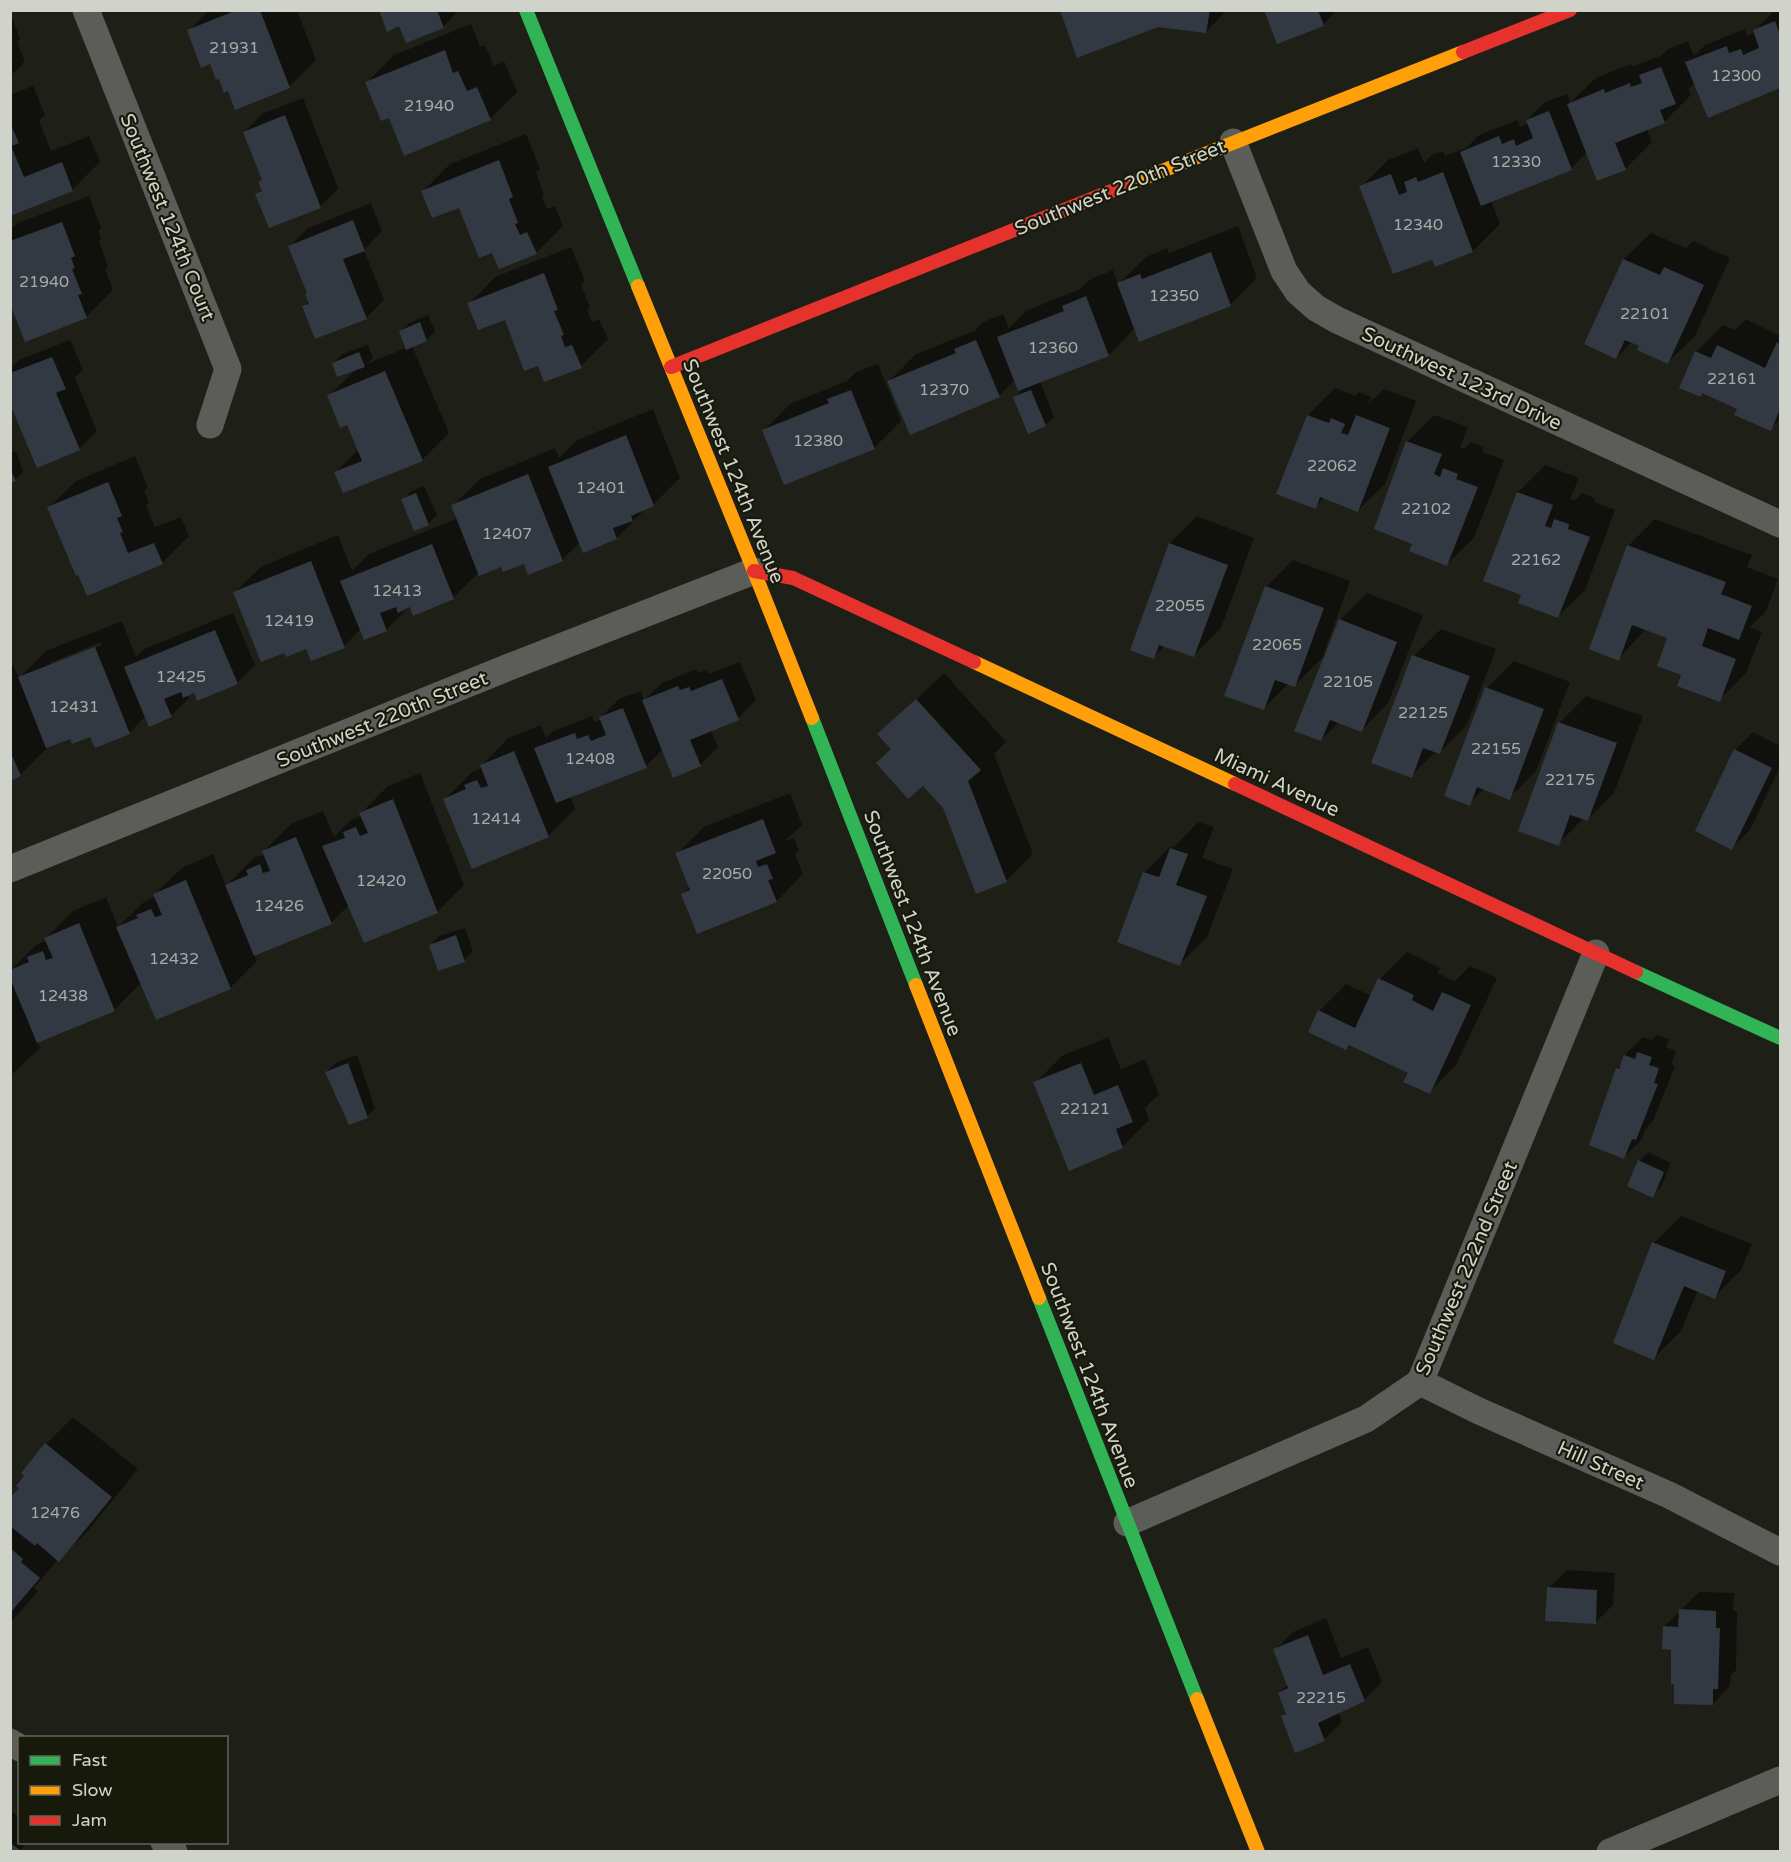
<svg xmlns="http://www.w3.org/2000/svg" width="1791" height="1862" viewBox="0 0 1791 1862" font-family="'Varela Round',sans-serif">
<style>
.shadow{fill:#0007;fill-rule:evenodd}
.building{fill:#323942}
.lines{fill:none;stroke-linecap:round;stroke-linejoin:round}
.street{stroke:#5c5c59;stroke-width:27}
.fast{stroke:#30b455;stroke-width:14}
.slow{stroke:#ff9f0a;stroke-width:14}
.jam{stroke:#e5322d;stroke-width:14}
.labels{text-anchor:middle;stroke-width:4.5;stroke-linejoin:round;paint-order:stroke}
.number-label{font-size:16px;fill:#a8aca7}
.street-label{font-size:20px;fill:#d0d3c9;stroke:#171a0b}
</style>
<rect width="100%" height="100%" fill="#1e2018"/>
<path class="shadow" d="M209 10H297L316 60 289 87 229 90 189 31Z
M380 10H459L443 27 400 24Z
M1061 10H1227L1206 32Z
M1266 10H1337L1323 25Z
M1778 10H1780V86L1709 116 1695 82 1689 89 1691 95 1664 122 1647 129 1652 142 1625 169 1587 152 1571 169 1491 200 1500 224 1473 251 1432 258 1361 187 1388 160 1418 148 1424 163 1432 155 1443 151 1445 156 1466 148 1479 135 1517 120 1520 127 1529 123 1527 120 1545 102 1567 94 1570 103 1596 78 1631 64 1632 67 1657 57V59L1668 49 1688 41 1694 56 1705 45 1745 29 1747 36 1755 33 1754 31 1772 13Z
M10 12 20 39 17 42 25 62 10 76Z
M471 24 480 47 485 45 494 66 504 61 517 92 490 119 390 116 367 82 394 55Z
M33 86 45 115 39 121 51 151 89 136 100 162 73 189 10 214V95Z
M303 98 338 188 321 206 269 226 257 194 263 189V179L244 132 262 114Z
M526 134 540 169 536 172 544 195 542 197 547 209 555 206 563 226 536 253 493 251 460 206 423 191 450 164Z
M89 196 101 228 98 231 101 239 99 242 108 266 105 269 113 290 86 317 10 300V230L18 223Z
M371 203 382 231 364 250 384 300 366 318 304 307 309 302 308 292 290 246 308 228Z
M1238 226 1257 278 1230 305 1135 328 1109 355 1040 381 1054 417 1045 425 1015 397 1025 387 1015 380 999 396 889 381 916 354 976 330 983 322 1003 314 1009 328 1026 311 1080 289 1091 279 1113 270 1118 284 1146 257 1167 248 1169 253Z
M1651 233 1686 248 1693 241 1730 258 1695 336 1668 362 1632 342 1616 358 1586 344 1624 259Z
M571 247 585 281 581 285 590 307 587 310 592 322 599 319 608 339 581 366 538 364 506 318 469 304 495 277Z
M428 315 435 331 426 340 412 346 449 433 422 460 336 472 359 449 348 423 329 396 355 370 333 363 342 354 368 345 373 358 366 364 406 348 400 332 409 323Z
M1746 319 1780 336V419L1770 429 1739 408 1703 392 1700 395 1696 352 1723 325 1735 330Z
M70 340 83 370 75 378 97 431 79 449 10 400V369L19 360Z
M878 364 901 421 874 448 763 431 790 404 847 381 856 372Z
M1335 388 1355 396 1359 392 1371 397 1368 404 1384 389 1416 401 1385 484 1358 510 1325 497 1315 507 1278 493 1308 415Z
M653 409 680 478 653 505 643 509V511L617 538 580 542 562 560 525 562 502 566 479 572 453 598 411 605 386 630 361 629 344 646 307 647 235 592 262 566 338 535 352 571 369 554 458 518 453 506 480 479 555 448 559 458 577 440Z
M1434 415 1468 427 1460 447 1464 449 1471 442 1484 447 1482 452 1504 460 1474 538 1447 564 1413 543 1407 442Z
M16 451 23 471 15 480 10 482V453Z
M135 456 148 488 144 491 149 503 146 506 155 527 181 517 189 536 162 563 88 594 49 507 76 481Z
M1545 465 1579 478 1570 499 1575 500 1582 493 1595 498 1594 502 1615 510 1585 590 1558 616 1523 594 1485 580 1518 492Z
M424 486 437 515 428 524 403 500 411 491Z
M1197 516 1254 538 1221 628 1194 655 1165 645 1154 657 1132 649 1170 543Z
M1655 519 1752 555 1747 567 1778 579 1766 611 1750 627 1762 632 1746 673 1719 700 1683 674 1669 637 1646 629 1618 659 1628 546Z
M1293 560 1350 581 1324 653 1326 654 1295 685 1289 683 1263 709 1266 587Z
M1367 593 1423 615 1388 703 1362 730 1339 722 1321 740 1340 620Z
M233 613 255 665 237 683 187 695 189 698 171 716H146L129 733 71 737 46 747 47 748 20 775 10 779V666L13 665 19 678 46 651 122 621 136 657 144 649ZM101 642 102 645 50 666V663Z
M1441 629 1496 649 1467 725 1440 752 1436 751 1411 776 1414 656Z
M1514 661 1570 682 1536 771 1509 798 1485 788 1469 804 1487 688Z
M740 662 756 700 738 718 711 730 718 747 700 765 663 749 646 766 570 796 575 809 548 836 445 799 472 772 482 768V765L508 738 541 725 546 738 554 731 592 716 595 722 602 719 601 717 619 699 641 691 644 700 662 683 696 669 698 673 707 670 708 674Z
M944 673 1006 742 994 754 1033 854 1006 881 944 807 880 734Z
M1586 696 1643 716 1614 793 1587 820 1584 818 1558 844 1559 723Z
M1753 732 1780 746V767L1750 830 1732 848 1735 750Z
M420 773 464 885 437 912 349 905 331 923 254 954 257 961 230 988 141 983 114 1010 37 1042 40 1048 10 1076V969L11 970 36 945 47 940 46 938 73 911 106 897 118 927 145 901 156 896 155 894 182 868 213 854 226 886 254 858 265 854 264 851 291 824 323 811 334 837 351 820 362 815 361 813 388 786Z
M790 793 802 825 785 841 794 838 799 851 795 854 803 874 777 901 683 894 690 887 677 854 704 827Z
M1198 822 1214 827 1202 858 1233 869 1207 937 1180 964 1144 873 1171 846 1174 847Z
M465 928 473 952 464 960 430 945 439 936Z
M1407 952 1440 968 1437 973 1455 981 1470 966 1497 978 1456 1065 1429 1092 1410 1072 1350 1044 1346 1049 1319 1011 1346 984 1372 996 1380 979Z
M1657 1035 1669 1039 1666 1047 1676 1051 1671 1065 1675 1066 1653 1121 1646 1128 1642 1139 1624 1157 1617 1069 1623 1063 1625 1055 1643 1037 1651 1040Z
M1108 1037 1121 1069 1145 1059 1159 1094 1145 1108 1149 1120 1122 1147 1035 1083 1062 1056Z
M357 1055 375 1108 367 1117 326 1072 335 1063Z
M1648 1152 1671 1163 1661 1187 1652 1196 1640 1161Z
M1681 1216 1752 1244 1741 1270 1714 1297 1698 1290 1681 1331 1654 1358 1614 1343 1654 1243Z
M73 1417 138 1469 86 1533 58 1559 34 1588 38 1591 10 1623V1501L21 1488 27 1476 23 1472 46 1444Z
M1567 1570 1615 1573 1613 1605 1595 1623 1549 1588Z
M1699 1592 1734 1593 1733 1611H1737L1736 1670 1731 1675 1730 1686 1713 1704 1664 1627Z
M1326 1618 1341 1658 1368 1647 1382 1682 1364 1700 1338 1712 1342 1722 1324 1739 1283 1716 1287 1712 1279 1693 1288 1684 1275 1650 1293 1632Z
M10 1810 20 1818V1842H27L20 1852H10Z"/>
<path class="building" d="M237 10H260L290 88 235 110 228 91 224 93 219 79 216 80 210 64 201 68 187 30Z
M379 10H437L444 28 406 43 399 26 387 32Z
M1060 10H1210L1206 33 1158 27 1077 58Z
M1264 10H1318L1324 26 1277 44Z
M1775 21 1780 35V88L1708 118 1685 62 1727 46 1729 53 1741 49 1743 55 1759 48 1753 30Z
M445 50 453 73 458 71 467 91 477 87 491 120 404 156 389 118 381 121 365 82Z
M1661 67 1676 104 1660 110 1665 123 1615 143 1626 170 1597 181 1567 104 1604 89 1605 93 1630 83 1631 87 1642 83 1639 75Z
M1549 111 1572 170 1481 206 1460 152 1499 136 1502 144 1514 139 1516 146 1533 138 1526 120Z
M285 115 321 208 269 228 255 194 262 191 258 182 262 180 243 132Z
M10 123 19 143 11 146 24 177 62 162 73 191 10 216Z
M499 160 513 197 509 199 518 223 515 224 520 235 527 232 537 254 499 269 492 253 479 258 459 208 432 218 421 191Z
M1443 172 1473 252 1435 267 1432 260 1393 274 1359 186 1391 174 1399 195 1407 192 1404 182 1416 177 1418 182Z
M353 220 365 251 343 259 367 319 315 339 302 306 309 304 305 294 307 293 288 246Z
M62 222 75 256 71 258 75 268 72 269 82 294 78 295 87 318 25 342 10 304V241Z
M1211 252 1231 306 1139 342 1117 283 1140 274 1142 279Z
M1623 259 1660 275 1664 267 1704 285 1668 364 1637 350 1639 346 1625 340 1616 359 1584 344Z
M544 273 558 310 554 311 564 335 561 336 565 347 572 345 582 368 544 382 538 366 524 371 505 320 478 330 467 303Z
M1086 296 1109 356 1018 391 997 337 1064 311 1062 306Z
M420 322 427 341 406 350 399 331Z
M976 340 1000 397 910 435 887 381 956 353 954 349Z
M1777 342 1780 344V409L1771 431 1734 415 1737 409 1702 393 1701 397 1679 388 1695 351 1711 358 1717 345 1765 368Z
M359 352 365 367 337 377 332 363Z
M52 357 66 389 56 393 80 450 37 468 10 404V373Z
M385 371 423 461 343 493 334 472 362 461 347 425 340 428 327 395Z
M851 390 875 449 784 485 762 430 829 403 827 399Z
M1031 390 1046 426 1028 434 1013 397Z
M1307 415 1329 423 1331 418 1345 424 1341 433 1348 435 1356 415 1390 428 1358 512 1320 497 1316 509 1276 494Z
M626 435 654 506 631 516 633 521 613 528 617 539 583 553 548 467Z
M1406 441 1442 454 1434 474 1440 477 1443 468 1458 474 1456 479 1478 487 1447 566 1409 551 1412 544 1374 529Z
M10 468 16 481 10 483Z
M528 474 563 561 528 575 524 564 503 572 501 567 479 576 451 505Z
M108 482 122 516 117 518 123 532 120 533 128 553 154 543 163 564 87 596 78 575 76 576 47 507Z
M1517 492 1553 505 1545 526 1551 528 1554 519 1569 524 1568 529 1590 537 1558 618 1518 603 1521 595 1483 581Z
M416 493 429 525 414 531 401 499Z
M1169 543 1228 565 1194 657 1159 645 1154 659 1130 650Z
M432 544 454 599 413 616 410 607 398 613 396 607 380 613 387 631 364 640 340 581Z
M1627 545 1726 582 1721 594 1752 606 1739 640 1708 628 1702 646 1736 659 1720 702 1677 686 1681 675 1657 666 1667 638 1632 625 1619 661 1589 649Z
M311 561 345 648 311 661 306 649 286 657 284 653 261 662 233 592Z
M1265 586 1324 608 1295 687 1275 680 1264 710 1224 696Z
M1339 619 1397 642 1362 732 1330 720 1321 741 1294 731Z
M215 630 238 684 197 701 194 693 183 698 181 692 164 699 172 717 149 727 124 667Z
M95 647 130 734 95 748 90 737 72 744 70 739 46 748 18 677Z
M1412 655 1470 676 1440 754 1423 748 1412 778 1371 763Z
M722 679 739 720 690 740 701 766 673 778 642 700 678 686 680 690 689 687 691 691Z
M1485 687 1544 709 1510 800 1477 787 1470 806 1444 796Z
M916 699 981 770 968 781 1007 882 976 894 943 808 923 786 908 799 876 763 891 749 877 734Z
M623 708 647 768 556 803 534 748 575 733 577 739 588 735 591 741 606 735 599 717Z
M1558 722 1617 743 1588 821 1570 815 1559 846 1518 831Z
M1734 749 1772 768 1732 850 1695 831Z
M10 751 21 776 10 781Z
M514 751 549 837 472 869 443 799 466 789 464 785 477 780 481 788 488 786 480 765Z
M393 799 438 913 364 943 322 846 345 838 343 832 356 827 360 836 368 833 359 813Z
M763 819 776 853 756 861 758 867 767 864 773 879 768 880 777 902 697 934 681 894 690 890 675 853Z
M296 837 332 924 254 956 225 885 248 875 246 870 260 864 263 873 270 871 262 851Z
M1170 848 1188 854 1176 885 1207 896 1180 966 1117 942 1143 872 1159 877Z
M186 880 231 989 156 1020 116 927 138 918 136 915 151 909 155 917 162 915 153 894Z
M79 923 115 1011 37 1043 10 978V970L29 962 27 957 43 951 46 960 53 958 44 938Z
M456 935 465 962 438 971 429 945Z
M1378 978 1414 995 1412 1000 1433 1011 1442 992 1471 1005 1430 1094 1403 1082 1408 1073 1349 1045 1346 1050 1308 1032 1318 1010 1355 1028Z
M1637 1052 1652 1057 1649 1065 1659 1068 1654 1083 1658 1084 1636 1140 1632 1139 1624 1159 1589 1145 1616 1068 1619 1069 1624 1055 1635 1059Z
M348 1063 368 1118 349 1125 325 1072Z
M1081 1063 1094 1095 1118 1085 1133 1122 1116 1129 1123 1148 1069 1171 1033 1082Z
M1638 1160 1664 1172 1653 1198 1627 1186Z
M1652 1242 1726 1271 1715 1299 1684 1286 1654 1360 1613 1343Z
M45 1443 112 1497 59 1562 37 1543 35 1546 10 1526V1498L19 1488 16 1486 24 1476 21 1473Z
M10 1548 23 1559 21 1562 40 1578 10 1613Z
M1547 1587 1597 1590 1596 1624 1545 1621Z
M1679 1609 1716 1611V1628H1720L1718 1689H1713V1705L1674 1704V1684H1671V1650L1662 1649 1663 1626 1678 1627Z
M1308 1635 1323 1675 1350 1664 1365 1701 1318 1723 1325 1741 1295 1753 1281 1716 1286 1714 1278 1693 1288 1688 1273 1649Z
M10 1843 20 1850 19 1852H10Z"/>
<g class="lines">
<path class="street" d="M86 10 228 369 210 425
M1233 142 1284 271 1298 292 1316 308 1337 320 1780 524
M10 869 509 667 754 571
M1420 1382 1479 1411 1669 1495 1780 1552
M1127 1523 1366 1419 1420 1382 1596 953
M10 1742 20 1748
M164 1842 174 1852
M1610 1852 1780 1780"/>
<path class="fast" d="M526 10 638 286
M812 718 916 985
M1636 972 1780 1038
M1039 1298 1197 1699"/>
<path class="slow" d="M1124 186 1463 52
M638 286 754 571 812 718
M974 662 1235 784
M916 985 1039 1298
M1197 1699 1258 1852"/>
<path class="jam" d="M1463 52 1570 10
M671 367 1124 186
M754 571 793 578 974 662
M1235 784 1636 972"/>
</g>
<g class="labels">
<g class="number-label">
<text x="234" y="53">21931</text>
<text x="1736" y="81">12300</text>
<text x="429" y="111">21940</text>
<text x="1516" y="167">12330</text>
<text x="1418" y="230">12340</text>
<text x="44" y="287">21940</text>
<text x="1174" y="301">12350</text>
<text x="1645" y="319">22101</text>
<text x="1053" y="353">12360</text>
<text x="1732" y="384">22161</text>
<text x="944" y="395">12370</text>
<text x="818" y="446">12380</text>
<text x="1332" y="471">22062</text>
<text x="601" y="493">12401</text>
<text x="1426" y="514">22102</text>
<text x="507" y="539">12407</text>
<text x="1536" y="565">22162</text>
<text x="397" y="596">12413</text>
<text x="1180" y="611">22055</text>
<text x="289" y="626">12419</text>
<text x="1277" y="650">22065</text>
<text x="181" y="682">12425</text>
<text x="1348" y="687">22105</text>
<text x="74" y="712">12431</text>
<text x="1423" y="718">22125</text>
<text x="1496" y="754">22155</text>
<text x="590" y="764">12408</text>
<text x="1570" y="785">22175</text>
<text x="496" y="824">12414</text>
<text x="727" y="879">22050</text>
<text x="381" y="886">12420</text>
<text x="279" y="911">12426</text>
<text x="174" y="964">12432</text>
<text x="63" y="1001">12438</text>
<text x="1085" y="1114">22121</text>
<text x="55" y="1518">12476</text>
<text x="1321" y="1703">22215</text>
</g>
<g class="street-label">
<text transform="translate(1120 187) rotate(-22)" y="7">Southwest 220th Street</text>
<text transform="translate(168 217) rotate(68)" y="7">Southwest 124th Court</text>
<text transform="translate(1462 378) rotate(25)" y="7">Southwest 123rd Drive</text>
<text transform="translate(734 471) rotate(68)" y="7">Southwest 124th Avenue</text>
<text transform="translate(382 719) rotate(-22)" y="7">Southwest 220th Street</text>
<text transform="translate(1277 782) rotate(25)" y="7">Miami Avenue</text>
<text transform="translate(913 923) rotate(69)" y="7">Southwest 124th Avenue</text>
<text transform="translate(1466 1268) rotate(-67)" y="7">Southwest 222nd Street</text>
<text transform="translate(1090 1375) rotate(69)" y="7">Southwest 124th Avenue</text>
<text transform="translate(1601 1465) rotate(24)" y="7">Hill Street</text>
</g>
</g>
<rect width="1791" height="1862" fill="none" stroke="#d0d3c9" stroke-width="24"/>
<rect x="18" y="1736" width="210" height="108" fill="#171a0b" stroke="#616457" stroke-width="1.5"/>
<rect x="30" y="1756" width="30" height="9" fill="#30b455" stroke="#616457" stroke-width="1.5"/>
<text x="72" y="1766" font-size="18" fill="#d0d3c9">Fast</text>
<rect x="30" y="1786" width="30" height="9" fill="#ff9f0a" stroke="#616457" stroke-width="1.5"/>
<text x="72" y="1796" font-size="18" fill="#d0d3c9">Slow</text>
<rect x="30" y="1816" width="30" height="9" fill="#e5322d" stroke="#616457" stroke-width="1.5"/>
<text x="72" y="1826" font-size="18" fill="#d0d3c9">Jam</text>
</svg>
